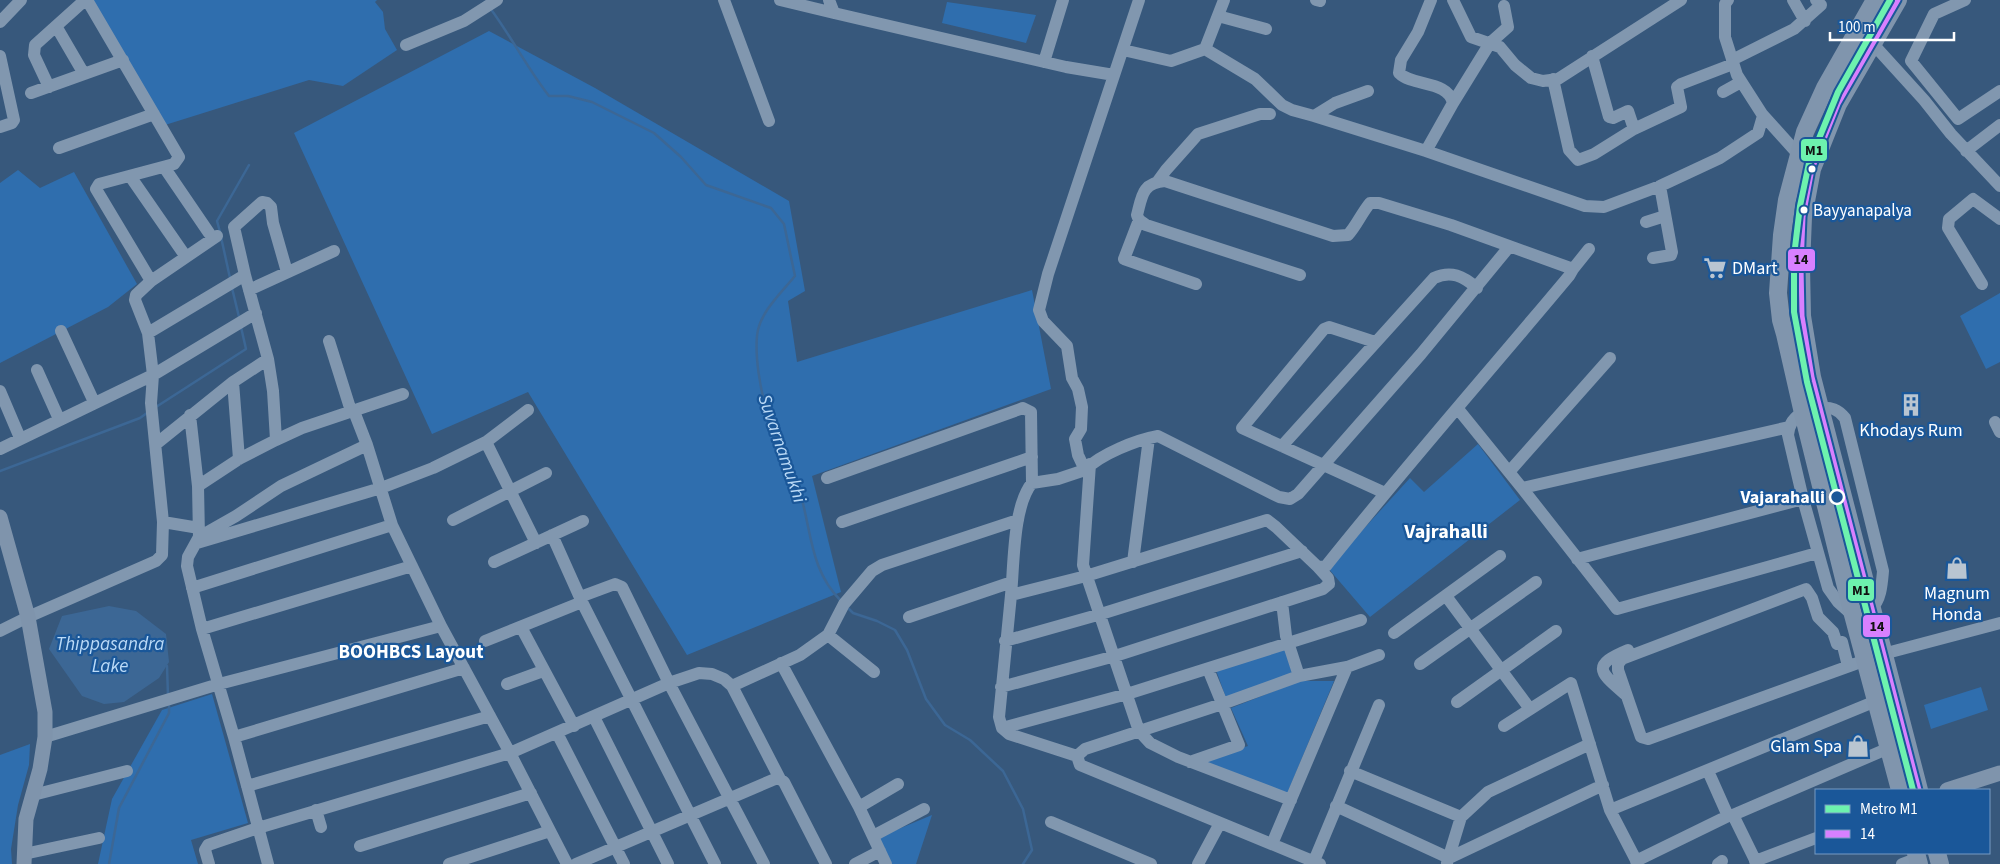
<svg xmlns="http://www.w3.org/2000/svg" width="2000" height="864" viewBox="0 0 2000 864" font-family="'Source Sans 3',sans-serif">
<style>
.green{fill:#2f6eae}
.water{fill:#3c6795}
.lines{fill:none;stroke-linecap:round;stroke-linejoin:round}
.stream{stroke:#3c6795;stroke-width:2.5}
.minor{stroke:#8197af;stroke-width:12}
.major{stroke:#7f94ac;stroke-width:15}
.highway{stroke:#8095ad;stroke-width:18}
.bus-1-casing{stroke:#1a5799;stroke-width:9}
.bus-1{stroke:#d880ff;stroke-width:5}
.metro-1-casing{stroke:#1a5799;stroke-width:10}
.metro-1{stroke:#6df2ae;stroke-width:6}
.bus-dot{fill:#fff;stroke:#1a5799;stroke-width:2}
.stop-dot{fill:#1a5799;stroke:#fff;stroke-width:2.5}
.labels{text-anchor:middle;stroke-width:4.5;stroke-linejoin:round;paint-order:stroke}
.bus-label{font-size:17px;fill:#fff;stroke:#1a5799;text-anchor:start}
.poi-label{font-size:18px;fill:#fff;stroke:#1a5799}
.stop-label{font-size:18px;font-weight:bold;fill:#fff;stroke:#1a5799;text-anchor:end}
.water-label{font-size:19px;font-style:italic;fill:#bbdaf7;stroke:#1a5799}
.neighbourhood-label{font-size:19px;font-weight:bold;fill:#fff;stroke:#1a5799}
.quarter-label{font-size:20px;font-weight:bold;fill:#fff;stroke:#1a5799}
.line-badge{stroke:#1a5799;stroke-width:2}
.pale-badge-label{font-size:14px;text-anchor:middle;font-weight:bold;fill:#111}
</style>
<rect width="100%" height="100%" fill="#37587c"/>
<path class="green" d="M91 0H377L375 2 383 12 385 29 397 50 343 86 309 80 165 125Z
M947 2 1036 15 1026 43 942 23Z
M489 31 595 88 789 201 805 291 788 301 797 362 1032 290 1051 389 812 476 841 592 687 655 528 392 432 434 294 133Z
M18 170 40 188 74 172 137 284 108 307 0 363V183Z
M2000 293V362L1986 369 1960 316Z
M1478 444 1520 500 1370 617 1328 568 1410 478 1424 492Z
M1284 647 1294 675 1226 698 1216 670Z
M1300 681H1334L1287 794 1200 761 1248 746 1231 708Z
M1981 687 1988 710 1931 729 1924 705Z
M212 694 248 823 191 840 198 864H98L112 799 162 710Z
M30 744 29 765 18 805 11 849 12 864H0V755Z
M932 815 916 864H891L877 838Z"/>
<path class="water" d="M109 606 136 611 166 634 169 662 159 678 124 702 104 704 82 696 49 649 62 616Z"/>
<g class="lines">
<path class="stream" d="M490 8C511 36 527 68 549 96H568L592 102 654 133 681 157 706 185 771 208 784 224 795 276C781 293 759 313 757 336 755 357 760 388 766 408 773 436 790 461 799 489 812 530 809 569 841 601
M220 232 217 221 249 165
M221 237 230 278
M232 288 239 317
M156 407 246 349 241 327
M0 471 140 418 147 413
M847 607 853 613 877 621 895 630 907 650 926 699 945 725 970 740 1003 771 1023 809 1032 850 1023 864
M167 666 168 696
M109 864 119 808 169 713V704"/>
<path class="minor" d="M724 0 769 121
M780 0 834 13
M829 0 834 13 1066 67 1114 75
M1139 0 1048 274 1039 310 1043 321 1067 346 1072 378 1078 389 1082 407 1081 429 1075 439 1078 455 1085 470C1101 454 1136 440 1158 436L1279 497 1290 499 1298 494 1421 354 1509 247
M1316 0 1320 1
M1453 0 1471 37 1500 47 1515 65 1531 78 1543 81 1558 79 1681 0
M1728 0 1725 4V37L1737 75 1762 114 1798 154
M1793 0 1805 21
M1965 0 1934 14 1911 61 1958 119 2000 91
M1218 16 1266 29
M0 22 21 0
M56 26 84 74
M1867 41 1874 45 1924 100 1951 134 2000 186
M406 45 464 21 497 0
M1205 49 1224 0
M1123 50 1171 61 1205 49 1255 79 1282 105 1292 110 1314 116 1426 151 1585 206 1604 207 1660 186 1720 158 1758 133 1763 116
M0 56 14 120 12 123 0 127
M1592 56 1609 117 1613 118 1628 111 1634 129
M1732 60 1794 29 1821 5 1816 0
M1044 62 1063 0
M1553 79 1569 150 1578 160 1594 154 1634 129 1681 107 1677 87 1681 84 1733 64
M49 87 34 55 35 45 85 0
M1723 92 1741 82
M31 93 123 60
M1453 103 1490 43 1508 27 1504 6
M1314 116 1335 103 1368 91
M59 148 154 114
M1426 151 1453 103C1448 80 1413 87 1399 73L1401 60 1418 32 1431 0
M1966 151 2000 125
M164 167 209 233
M130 176 186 257
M1158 181 1166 170 1198 134 1260 114H1270
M1139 220 1124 259 1196 284
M1646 222 1665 216
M1653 258 1671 255 1672 252 1660 186
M1573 269 1589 249
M1300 275 1146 225 1139 220 1137 215C1142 196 1142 183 1165 181L1333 236 1348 235C1357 225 1361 214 1370 203H1379L1451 225 1573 269 1569 276C1488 373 1405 467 1326 566L1318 567 1276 527 1267 520 1086 576 1011 595 999 717 1002 728 1009 734 1077 756 1080 765 1320 864
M151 281 217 236
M1982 284 1948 228 1949 219 1973 199 2000 219
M249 290 334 251
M61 331 94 402
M148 333 245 275
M1375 342 1329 327 1324 329 1242 428 1385 493
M37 370 59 419
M233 382 239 459
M0 391 20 438
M1820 408C1831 407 1838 409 1845 418L1883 571C1882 582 1881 601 1872 607
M1458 409 1522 488 1617 609 1817 553
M1803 413C1793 417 1789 425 1788 435L1803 499 1828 588 1838 602 1848 611H1852
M190 415 198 486
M1995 422 2000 432
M276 440 302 428 403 394
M486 442 536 543
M156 444 233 382 268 359 245 275 234 227 262 202 267 203 271 207 273 223 287 272
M1282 446 1434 278C1451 270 1463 276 1477 288
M0 449 153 375 256 313
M1090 464 1083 565 1139 731 1150 743 1178 757 1291 800
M1509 472 1610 358
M827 478 1023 408 1031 412 1032 483
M1522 488 1789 427
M453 520 546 473
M163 522 199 528
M842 522 1032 457
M552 535 582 602 715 864
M199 537 236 516 281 486 367 445
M197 543 381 488 433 468 486 442 528 410
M1577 559 1803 499
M494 562 583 521
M1133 562 1149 438
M192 588 392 525
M1011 595C1014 564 1013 506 1032 483L1058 479 1085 470
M1446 596 1530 709
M580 597 615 584 622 587 669 683 764 864
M1282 602 1286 636 1299 676
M909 617 1012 582
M521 627 574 726
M202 629 412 566
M0 631 28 617 156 561 162 555 163 522 151 403 153 375 148 333 135 300 136 295 151 281 96 189 99 184 174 164 179 157 87 0
M1394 633 1500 556
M828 635 874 672
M485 641 582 602
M1005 641 1101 614 1302 551
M1842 642 1837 644 1833 632 1818 617 1812 598 1806 589 1622 659 1618 664V670L1641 737 1648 739 1866 660
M1842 642 1848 666
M1883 654 2000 623
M781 663 859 807 886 864
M1420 664 1536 582
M507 684 543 671
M732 686 800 655 828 635 844 604 872 571 882 565 1018 520
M1001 687 1115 656 1323 589 1329 584 1328 578 1318 567
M1626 695C1601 673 1589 666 1628 650
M1457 702 1556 631
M594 717 668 864
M1504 726 1571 683 1610 810 1876 701
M1002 728 1127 694 1361 620
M557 733 624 864
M45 737 219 684 441 626
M234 737 202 629 187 566 188 557 199 537 198 486 239 459 276 440 273 391 268 359
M1077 756 1085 749 1222 704 1299 676 1347 667 1379 655
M1190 762 1239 745 1208 669
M1350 771 1461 817
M1708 771 1728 816
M247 786 490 716
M33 795 127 771
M1336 806 1449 858 1603 785
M859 807 898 784
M316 810 321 827
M1610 810 1638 864
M1051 822 1151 864
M873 836 924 809
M1272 844 1347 667
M360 846 531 793
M24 854 99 838
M1314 861 1379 705
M1636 861 1728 816 1733 815
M1755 861 1816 838
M1447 863 1461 817 1488 792 1590 744
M209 864 205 850 208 845 258 828 510 753 441 626 392 525 367 445 355 414 351 411 329 341
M268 864 234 737 464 668
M449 864 550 831
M567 864 510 753 669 683 699 673 712 674 724 679 732 686 780 779
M576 864 775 779H780L784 782 826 864
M855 864 880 851
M1198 864 1220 823
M1718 864 1722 861
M1757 864 1733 815 1889 748
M1902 864 1918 858"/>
<path class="major" d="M0 517 28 617 45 712V737L40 769 26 819 24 864
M1947 790 2000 773"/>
<path class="highway" d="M1875 0 1825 88 1805 132 1787 200 1782 235 1778 293 1781 320 1785 334 1803 413 1852 611 1900 790
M1898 0 1838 104 1812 169 1803 217 1801 267 1802 316 1812 377 1919 790
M1916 853 1919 864
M1937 853 1940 864"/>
<defs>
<path id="bus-1" d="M1898 0 1838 104 1812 169 1803 217 1801 267 1802 316 1812 377 1919 790"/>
</defs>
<use href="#bus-1" class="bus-1-casing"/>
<use href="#bus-1" class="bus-1"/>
<defs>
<path id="metro-1" d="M1890 0 1838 92 1809 163 1800 206 1794 256V312L1807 382 1913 790"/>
</defs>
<use href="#metro-1" class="metro-1-casing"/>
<use href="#metro-1" class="metro-1"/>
</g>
<defs>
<symbol id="supermarket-bare" viewBox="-9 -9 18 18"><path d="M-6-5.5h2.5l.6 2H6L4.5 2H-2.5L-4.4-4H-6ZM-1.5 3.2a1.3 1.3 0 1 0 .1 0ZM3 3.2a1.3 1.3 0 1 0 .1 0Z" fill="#b9c5d1" stroke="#1a5799" stroke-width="2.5" paint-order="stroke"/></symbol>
<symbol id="building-bare" viewBox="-9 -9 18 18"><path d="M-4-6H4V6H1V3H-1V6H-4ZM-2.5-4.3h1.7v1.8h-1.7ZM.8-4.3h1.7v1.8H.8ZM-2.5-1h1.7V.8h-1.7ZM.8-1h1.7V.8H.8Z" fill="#b9c5d1" stroke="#1a5799" stroke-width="2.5" paint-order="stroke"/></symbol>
<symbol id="shop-bare" viewBox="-9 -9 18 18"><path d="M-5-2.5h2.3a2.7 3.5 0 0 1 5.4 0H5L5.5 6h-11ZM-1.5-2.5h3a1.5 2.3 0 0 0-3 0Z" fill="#b9c5d1" stroke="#1a5799" stroke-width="2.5" paint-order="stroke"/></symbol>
</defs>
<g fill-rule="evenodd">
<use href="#supermarket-bare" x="1699" y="252" width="32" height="32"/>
<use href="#building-bare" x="1895" y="389" width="32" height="32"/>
<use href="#shop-bare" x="1941" y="552" width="32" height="32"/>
<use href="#shop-bare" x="1842" y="730" width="32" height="32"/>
</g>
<g class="bus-dot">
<circle cx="1812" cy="169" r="4.5"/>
<circle cx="1804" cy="210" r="4.5"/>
</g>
<circle class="stop-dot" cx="1837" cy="497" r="7"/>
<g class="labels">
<g class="bus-label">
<text x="1813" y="216">Bayyanapalya</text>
</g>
<g class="poi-label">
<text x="1732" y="274" text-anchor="start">DMart</text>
<text x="1911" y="436">Khodays Rum</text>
<text x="1957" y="599">Magnum<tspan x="1957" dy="21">Honda</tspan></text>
<text x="1842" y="752" text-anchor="end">Glam Spa</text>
</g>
<g class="stop-label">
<text x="1825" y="503">Vajarahalli</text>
</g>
<g class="water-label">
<text transform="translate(783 448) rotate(71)" y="7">Suvarnamukhi</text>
<text x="110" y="650">Thippasandra<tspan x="110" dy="22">Lake</tspan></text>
</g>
<g class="neighbourhood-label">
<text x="411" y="658">BOOHBCS Layout</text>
</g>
<g class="quarter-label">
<text x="1446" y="538">Vajrahalli</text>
</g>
</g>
<g class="line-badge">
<rect x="1800" y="138" width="28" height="24" rx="5" fill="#6df2ae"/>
<rect x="1787" y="248" width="29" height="24" rx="5" fill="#d880ff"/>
<rect x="1847" y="578" width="28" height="24" rx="5" fill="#6df2ae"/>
<rect x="1862" y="614" width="29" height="24" rx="5" fill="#d880ff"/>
</g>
<g class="pale-badge-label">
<text x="1814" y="155">M1</text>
<text x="1801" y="264">14</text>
<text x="1861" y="595">M1</text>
<text x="1877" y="631">14</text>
</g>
<rect x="1815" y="789" width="175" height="65" fill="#1a5799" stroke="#769ac2"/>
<rect x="1825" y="805" width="25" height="8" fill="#6df2ae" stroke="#769ac2"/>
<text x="1860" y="814" font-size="15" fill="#ffffff">Metro M1</text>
<rect x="1825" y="830" width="25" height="8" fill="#d880ff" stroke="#769ac2"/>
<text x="1860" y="839" font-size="15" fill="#ffffff">14</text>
<path d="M1830 32v8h124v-8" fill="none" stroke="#ffffff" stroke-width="2.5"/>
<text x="1838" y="32" font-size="15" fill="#ffffff" stroke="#1a5799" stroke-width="4" paint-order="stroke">100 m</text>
</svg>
